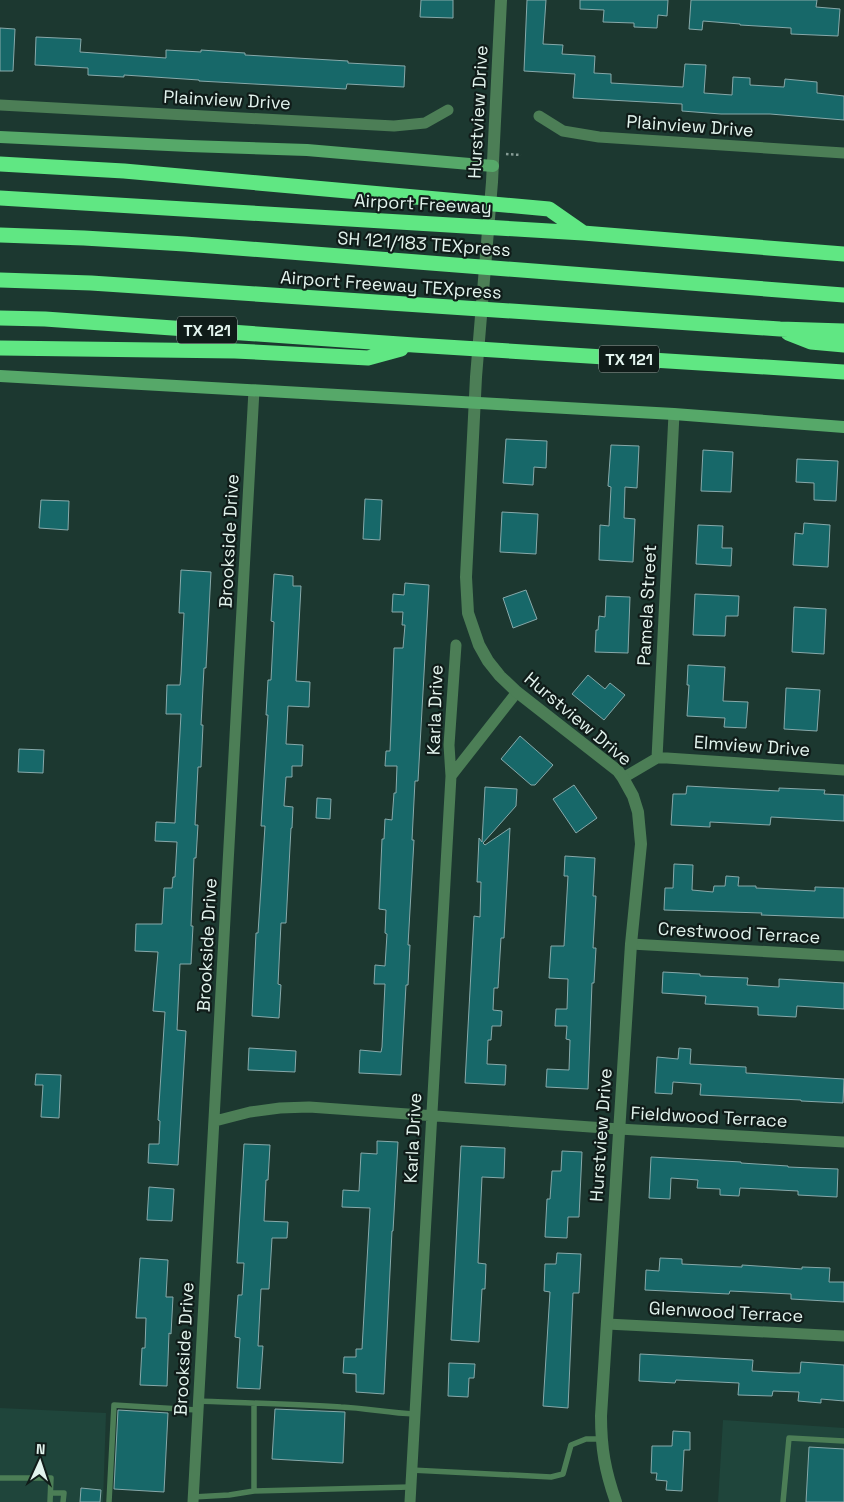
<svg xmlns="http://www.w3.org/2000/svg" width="844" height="1502" viewBox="0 0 844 1502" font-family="'Space Grotesk',sans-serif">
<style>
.built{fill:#1f453b}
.building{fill:#176869;stroke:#87a9aa}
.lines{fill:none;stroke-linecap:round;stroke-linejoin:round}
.path{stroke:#869c95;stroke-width:2.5;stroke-dasharray:2.5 2.5;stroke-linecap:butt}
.service{stroke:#4c7e56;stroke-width:5.5}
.minor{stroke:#4c7e56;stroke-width:11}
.tertiary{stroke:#4c7e56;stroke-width:12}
.secondary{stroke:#56a869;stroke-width:12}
.motorway{stroke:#60e783;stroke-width:15}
.labels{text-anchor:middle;stroke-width:4.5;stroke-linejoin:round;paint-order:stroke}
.shield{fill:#101c19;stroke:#a3b2ad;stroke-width:1}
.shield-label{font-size:16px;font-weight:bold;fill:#e2f3ed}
.street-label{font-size:18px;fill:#e2f3ed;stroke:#101c19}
</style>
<rect width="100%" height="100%" fill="#1c3830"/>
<path class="built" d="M0 1408 106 1413 103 1502H0Z
M723 1420 844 1428V1502H718Z"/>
<path class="building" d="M421 0H453V18L420 17Z
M527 0H546L543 44 563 45 562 54 595 56 594 73 611 74V83L683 87 685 64 706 65 704 93 732 95 733 77 750 78V85L784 87 785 79 817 82V93L844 96V120L770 114H721L682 111V104L573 98 575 74 524 71Z
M580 0H668L667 16 658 15 657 28 634 27V23L603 22 604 10 580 9Z
M691 0H817L816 7 840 9 838 36 791 34V28L740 25V24L703 21 702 30 689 29Z
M0 28 15 29 13 71H0Z
M36 37 81 39 80 52 166 58V50L201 52V50L245 53V55L348 61V63L405 66 404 87 347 84 346 89 199 81V80L124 75V77L88 75V68L35 65Z
M506 439 547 441 546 468 534 467 533 485 503 483Z
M611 445 639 446 637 488 625 487 624 518 635 519 633 562 599 560 600 525 609 526 611 487 608 486Z
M703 450 733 452 731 492 701 491Z
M797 459 838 461 836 501 814 500V483L796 482Z
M365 499 382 500 380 540 363 539Z
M41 500 69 501 68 530 39 528Z
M502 512 538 514 536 554 500 552Z
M804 523 830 525 828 567 793 565 795 533 803 534Z
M698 525 723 526 722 548H732L731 566 696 564Z
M181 570 211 572 206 668H204L201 725H203L201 767H198L195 825H198L196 858H194L191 926H193L191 964H180L177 1030 186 1031 178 1165 148 1163 149 1144H159L160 1121 158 1120 165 1012 153 1011 158 952 135 951 136 924H162L164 888H172L173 877H175L177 842 155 841 156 822 175 823 181 714H166L167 685H180L181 674 184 613H179Z
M274 574 293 576V586H301L296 681 310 682 309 707 288 706 286 744 303 745 302 766H292V777H286L284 806 293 807 292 828H291L286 923H281L278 984 281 985 279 1018 252 1016 256 933H258L265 826H261L268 715H266L268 680H271L274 622 271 621Z
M405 583 429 585 418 781H415L412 840H414L408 945H410L408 985H406L401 1075 359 1073 360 1050 381 1052 382 1047 385 984H374L375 965 385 966 387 934 385 933 386 910 379 909 382 839H384L385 819 392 820 394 793H396L397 766H385L386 751H390L394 648H403L405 625H402L403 612H392L393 594 404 595Z
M526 590 537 619 513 628 503 598Z
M695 594 739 596 738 616H726L725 636 693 635Z
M606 596 630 597 628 653 595 652 596 630H598L599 616 605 617Z
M794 607 826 609 824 654 792 652Z
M688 665 725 667 723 701 748 702 746 728 724 727 725 718 687 716 689 685H687Z
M588 675 605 689 610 683 625 695 604 720 572 694Z
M786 688 820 690 817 731 784 729Z
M520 736 553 765 535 785H531L501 759Z
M19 749 44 750 43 773 18 772Z
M574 785 597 818 576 833 553 799Z
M687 786 779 791V788L825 790 824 794 844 795V821L771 817 770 825 710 822V827L671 825 673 794H686Z
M485 787 517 789 516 806 483 843 485 845 510 828 504 938H501L498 988H494L493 1010 502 1011 501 1026H492L491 1040H488L487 1064 506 1065 505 1085 465 1083 474 916 480 917 481 882H477L479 838 482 842Z
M317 798 331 799 330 819 316 818Z
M565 856 595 858 593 896H596L593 948H596L594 983H592L588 1089 546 1087 547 1069 569 1070 570 1040 566 1039 567 1026H555L556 1009H567L568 979 549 978 551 946H564L568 876H564Z
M674 864 693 865 692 890 713 892 714 886H725L726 876 739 877 738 886H756V888L815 891V887L844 888V918L761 915 762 913 664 910 665 888H673Z
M663 972 700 974V976L748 978 747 985 779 987V979L844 983V1009L797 1006 796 1017 758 1015V1007L705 1004 706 996 662 993Z
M249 1048 296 1051 295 1072 248 1070Z
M679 1048 691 1049 690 1064 746 1067V1073L844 1079 843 1103 801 1101V1100L700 1095 701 1084 673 1082 672 1094 655 1093 657 1057 678 1059Z
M36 1074 61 1075 59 1118 41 1117 43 1085H35Z
M377 1141 398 1142 393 1231H392L384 1394 356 1392V1374L343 1373 344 1357H356V1349H362L370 1208 342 1207 343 1190 359 1191 361 1153 377 1154Z
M244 1144 270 1145 268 1180H266L264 1221 288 1222 287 1238H272L269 1289H261L258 1346H263L260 1389 237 1388 240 1338 235 1337 238 1295H242L244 1263H237Z
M461 1146 505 1148 504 1178 482 1177 478 1263 486 1264 485 1289H482L479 1342 451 1340Z
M562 1151 582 1152 579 1217H568L567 1238 545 1237 547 1199H550L552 1171H561Z
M651 1157 741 1162V1163L788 1166V1167L838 1169 837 1197 798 1195V1191L740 1188 739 1196 720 1195V1189L697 1188 698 1180 671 1178 670 1199 649 1198Z
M149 1187 174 1189 172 1221 147 1220Z
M557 1253 581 1254 579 1293H573L568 1408 543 1406 550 1292 544 1291 545 1264H556Z
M140 1258 168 1260 166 1297H173L171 1334 169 1333 167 1386 140 1385 142 1348H145L146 1318H136Z
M660 1258 682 1259V1264L742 1267V1265L802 1269V1267L830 1268 829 1282H844V1302L791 1299V1294L730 1291 729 1294 645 1290 646 1270 659 1271Z
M640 1354 753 1360 752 1371 789 1373H800L801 1362 844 1365V1401L821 1399V1403L798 1401 799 1392 773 1391 772 1396 738 1395 739 1383 676 1380 675 1383 639 1381Z
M449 1363 475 1364 474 1378H469L468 1397 448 1396Z
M275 1409 345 1412 343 1463 272 1459Z
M118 1410 168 1413 164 1492 114 1489Z
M673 1431 690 1432V1450H684L682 1491 666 1490 667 1481 656 1480 657 1473H651L652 1446H672Z
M809 1447 844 1449V1502H806Z
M81 1488 101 1490 100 1502H80Z"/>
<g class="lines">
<path class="path" d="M506 154 521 155"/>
<path class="service" d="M198 1401C246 1403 293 1404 341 1407 366 1408 389 1413 414 1414
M411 1470 551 1477 563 1474 571 1445 586 1439H601
M0 1478H51L50 1502
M254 1491V1404
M51 1493H64L63 1502
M193 1497 229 1495 254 1491 410 1487
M109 1502 114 1405 197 1410
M783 1502 789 1438 844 1441"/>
<path class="minor" d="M0 105 394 126 425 123 448 110
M539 116 563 131 599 137 844 153
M657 758 674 414
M451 776 449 745 456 645
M623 778 657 758H667L844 770
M631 944 844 956
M215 1121 250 1112 280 1108 309 1107 619 1129 844 1142
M607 1324 844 1336
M193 1502 254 390
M410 1502 451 776 517 692"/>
<path class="tertiary" d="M501 0 492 182 476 377 466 577 468 613 479 645 488 661 500 676 517 692 618 771 623 778 633 796 638 812 641 844 631 944 601 1416C601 1448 605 1471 616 1502"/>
<path class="secondary" d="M0 137 189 146 307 150 493 166
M0 376 674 414 844 427"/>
<path class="motorway" d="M0 164 124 171 549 209 582 232
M0 198 583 233 844 254
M0 235 84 238 185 244 844 295
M0 280 91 283 780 329 844 331
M0 318 45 319 414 345 844 372
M788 333 811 342 844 345
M0 348 235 351 368 358 401 349"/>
</g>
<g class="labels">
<g class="shield">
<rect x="177" y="316.5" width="60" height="27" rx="4"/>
<rect x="599" y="345.5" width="60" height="27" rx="4"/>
</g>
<g class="shield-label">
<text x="207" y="336">TX 121</text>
<text x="629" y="365">TX 121</text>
</g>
<g class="street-label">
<text transform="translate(227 100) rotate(3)" y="6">Plainview Drive</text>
<text transform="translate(478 112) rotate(-87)" y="6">Hurstview Drive</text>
<text transform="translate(690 126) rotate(4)" y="6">Plainview Drive</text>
<text transform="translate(423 204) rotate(3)" y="6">Airport Freeway</text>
<text transform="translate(424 244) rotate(4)" y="6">SH 121/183 TEXpress</text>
<text transform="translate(391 285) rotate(4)" y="6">Airport Freeway TEXpress</text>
<text transform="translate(229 541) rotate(-87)" y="6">Brookside Drive</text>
<text transform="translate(647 605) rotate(-87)" y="6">Pamela Street</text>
<text transform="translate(435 710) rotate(-88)" y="6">Karla Drive</text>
<text transform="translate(578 719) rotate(40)" y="6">Hurstview Drive</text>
<text transform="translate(752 746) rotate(4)" y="6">Elmview Drive</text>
<text transform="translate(739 933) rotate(3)" y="6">Crestwood Terrace</text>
<text transform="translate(207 945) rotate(-87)" y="6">Brookside Drive</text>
<text transform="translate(709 1117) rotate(3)" y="6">Fieldwood Terrace</text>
<text transform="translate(601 1135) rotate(-86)" y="6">Hurstview Drive</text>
<text transform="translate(413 1138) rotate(-87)" y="6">Karla Drive</text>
<text transform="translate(726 1312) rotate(3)" y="6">Glenwood Terrace</text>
<text transform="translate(184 1349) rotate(-87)" y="6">Brookside Drive</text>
</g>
</g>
<g transform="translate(40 1462) rotate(3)" stroke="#101c19" stroke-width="4" paint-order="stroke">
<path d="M0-4L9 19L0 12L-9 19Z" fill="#e2f3ed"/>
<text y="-8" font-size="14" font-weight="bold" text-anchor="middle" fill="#e2f3ed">N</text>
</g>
</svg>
